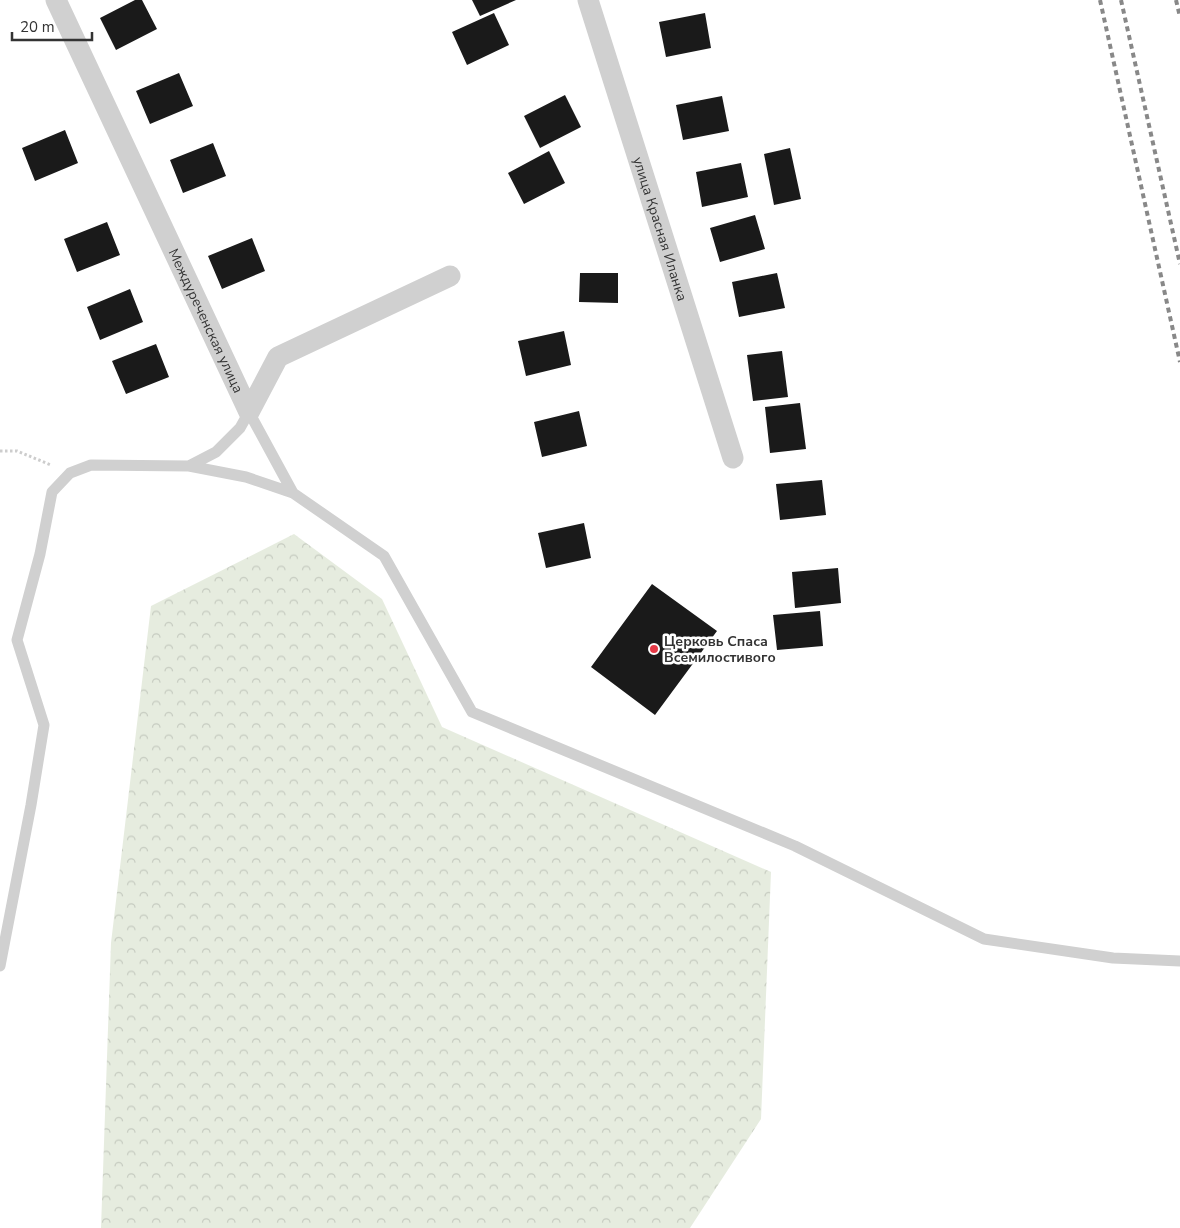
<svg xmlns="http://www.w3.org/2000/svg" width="1180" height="1228" viewBox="0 0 1180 1228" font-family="'Nunito Sans',sans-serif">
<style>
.forest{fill:url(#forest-crowns)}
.building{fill:#1a1a1a}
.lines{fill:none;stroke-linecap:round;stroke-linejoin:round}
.path{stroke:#cdcdcd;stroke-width:3;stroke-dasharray:2.5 2.5;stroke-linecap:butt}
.lane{stroke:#d0d0d0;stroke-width:11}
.street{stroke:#d0d0d0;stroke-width:21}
.rail{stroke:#888;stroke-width:4;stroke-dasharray:5 4;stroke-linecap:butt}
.poi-dot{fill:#e63946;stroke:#fff;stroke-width:2}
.labels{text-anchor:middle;stroke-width:5;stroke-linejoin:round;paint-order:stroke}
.street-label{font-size:14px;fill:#333;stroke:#fff}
.poi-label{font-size:14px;font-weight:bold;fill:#333;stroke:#fff;text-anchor:start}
</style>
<defs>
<pattern id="forest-crowns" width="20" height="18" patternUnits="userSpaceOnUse" patternTransform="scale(1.25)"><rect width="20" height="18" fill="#e6ecdf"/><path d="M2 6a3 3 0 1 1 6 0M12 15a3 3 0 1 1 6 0" fill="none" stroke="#c6cbc0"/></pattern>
</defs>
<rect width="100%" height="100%" fill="#fff"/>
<path class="forest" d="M294 534 382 599 442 727 771 872 761 1119 690 1228H101L111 943 151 606Z"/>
<path class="building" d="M135 0H142L157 29 116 50 100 18Z
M472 0H516L480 16Z
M494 13 509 45 467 65 452 32Z
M705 13 711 48 666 57 659 22Z
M179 73 193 106 150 124 136 91Z
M565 95 581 127 540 148 524 116Z
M722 96 729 131 683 140 676 105Z
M65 130 78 163 35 181 22 148Z
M213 143 226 176 183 193 170 160Z
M790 148 801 199 774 205 764 154Z
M549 151 565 183 524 204 508 173Z
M741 163 748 197 702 207 696 172Z
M755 215 765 249 720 262 710 228Z
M107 222 120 255 77 272 64 239Z
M252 238 265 271 222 289 208 256Z
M580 273H618V303L579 302Z
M777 273 785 308 739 317 732 282Z
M130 289 143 322 100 340 87 307Z
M564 331 571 365 526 376 518 341Z
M156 344 169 377 126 394 112 361Z
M782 351 788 397 753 401 747 355Z
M800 403 806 449 770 453 765 407Z
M579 411 587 446 542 457 534 422Z
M822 480 826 515 780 520 776 484Z
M584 523 591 558 546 568 538 533Z
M838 568 841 603 795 608 792 572Z
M652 584 717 631 655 715 591 667Z
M820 611 823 646 777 650 773 615Z"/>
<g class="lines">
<path class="path" d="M0 451H17L51 465"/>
<path class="lane" d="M249 412 293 493
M189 466 246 477 293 493 384 556 472 712 795 846 984 939 1113 958 1180 961
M0 966 31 805 44 725 17 640 40 554 52 492 70 473 91 465 189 466 216 452 240 428 249 412"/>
<g class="street">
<path id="s1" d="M56 0 249 412 278 357 450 276"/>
<path id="s2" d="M588 0 733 458"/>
</g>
<path class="rail" d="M1100 0 1180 362
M1121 0 1180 264
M1176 0 1180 17"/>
</g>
<circle class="poi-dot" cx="654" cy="649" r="5"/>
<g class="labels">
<g class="street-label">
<text dy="5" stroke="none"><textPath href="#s2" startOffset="240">улица Красная Иланка</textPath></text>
<text dy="5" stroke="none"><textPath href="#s1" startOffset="354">Междуреченская улица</textPath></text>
</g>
<g class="poi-label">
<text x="664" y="646">Церковь Спаса<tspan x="664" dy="16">Всемилостивого</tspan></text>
</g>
</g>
<path d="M12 32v8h80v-8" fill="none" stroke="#333333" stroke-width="2.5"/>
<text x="20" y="32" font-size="15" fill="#333333" stroke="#ffffff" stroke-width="4" paint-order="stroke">20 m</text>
</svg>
